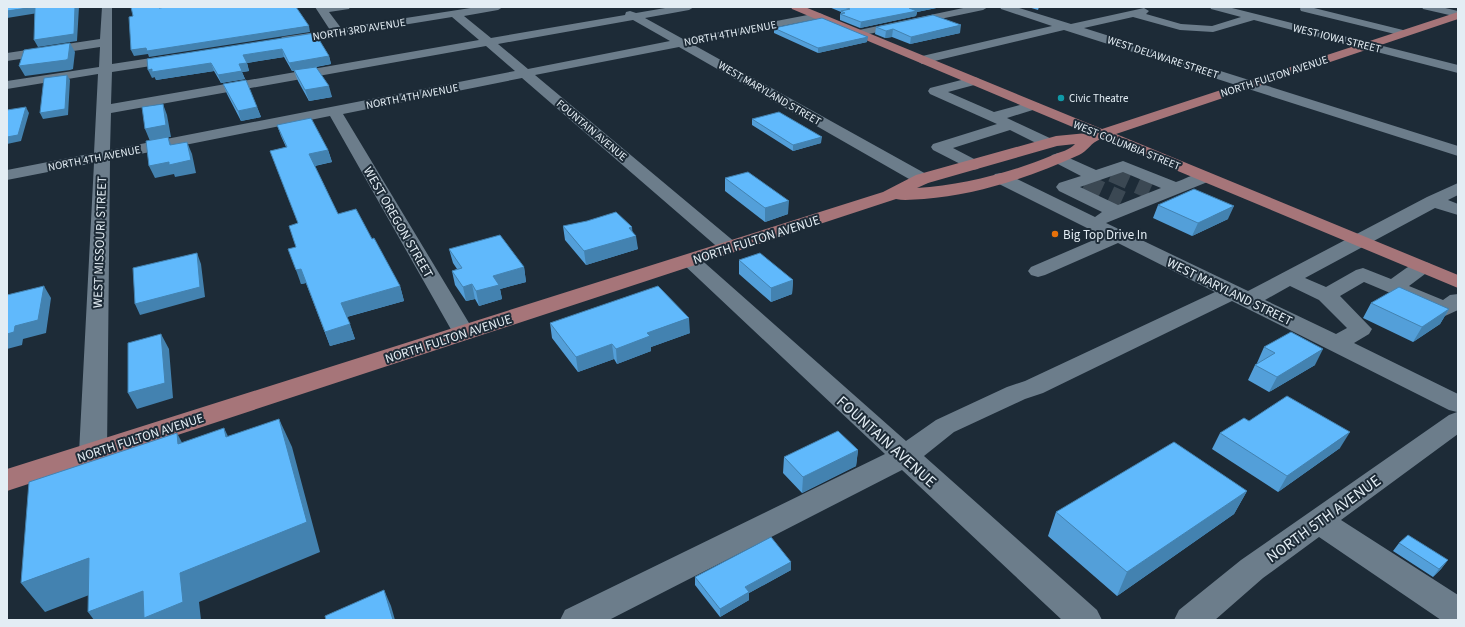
<svg xmlns="http://www.w3.org/2000/svg" width="1465" height="627" viewBox="0 0 1465 627" font-family="'Source Sans 3',sans-serif">
<style>
.lines{fill:none;stroke-linecap:round;stroke-linejoin:round}
.minor-tunnel{stroke:#3b4853;stroke-width:18;stroke-dasharray:18 10;stroke-linecap:butt}
.minor{fill:#6c7d8b;fill-rule:evenodd}
.major{fill:#a67579;fill-rule:evenodd}
.wall{fill:#539fd9}
.shaded-wall{fill:#4382b0}
.building{fill:#60b9fc;stroke:#4382b0}
.culture-dot{fill:#0f9aa8;stroke:#1d2b37;stroke-width:1.5}
.food-dot{fill:#e8710a;stroke:#1d2b37;stroke-width:1.5}
.labels{text-anchor:middle;stroke-width:4;stroke-linejoin:round;paint-order:stroke}
.far-street-label{font-size:11px;fill:#e3edf4;stroke:#1d2b37}
.far-poi-label{font-size:11px;fill:#e3edf4;stroke:#1d2b37;text-anchor:start}
.street-label{font-size:13px;fill:#e3edf4;stroke:#1d2b37}
.poi-label{font-size:13px;fill:#e3edf4;stroke:#1d2b37;text-anchor:start}
.near-street-label{font-size:16px;fill:#e3edf4;stroke:#1d2b37}
</style>
<rect width="100%" height="100%" fill="#1d2b37"/>
<g class="lines">
<path class="minor-tunnel" d="M1112 173 1150 190
M1085 183 1122 200"/>
<path class="minor" d="M102 7H112V64L177 54 183 58 177 62 112 72 111 104 479 40 452 17 286 44 282 43 280 40 282 37 330 30 315 7H350L349 9 329 12 341 28 477 7H503L498 10 464 16 491 38 625 15 626 12 630 11 636 13 671 7H694L689 10 645 18 683 39 818 13 822 14 824 16 822 18 692 44 928 175 931 179 928 183 922 184 916 183 679 47 535 75 736 243 739 247 736 251 729 253 722 251 522 78 343 114 475 333 472 338 464 340 456 338 453 333 330 116 110 160 107 453 103 460 93 463 83 460 79 453 94 163 7 180V170L94 153 98 74 7 89V81L99 67 100 47 7 61V53L100 39ZM633 20 670 41 528 69 498 44ZM486 46 515 71 110 150 111 113Z
M968 7H988L983 10 859 36 853 33 859 30Z
M1000 7H1016L1071 24 1144 8 1149 11 1146 14 1181 24 1212 26 1241 17 1211 9 1210 7H1228L1458 65V73L1254 20 1213 32 1180 30 1133 17 1084 28 1458 146V156L1064 30 922 64 916 60 918 57 1052 26 1001 9Z
M1301 7H1310L1407 31 1409 33 1403 36 1301 11 1300 9Z
M1422 7H1441L1458 11V17L1423 9Z
M973 77 978 78 980 81 978 84 948 92 994 112 1031 102 1036 103 1038 106 1036 109 1007 118 1054 140 1056 143 1054 146H1042L1010 130 953 148 978 161 980 165 978 169 972 170 933 150 931 147 933 144 997 124 930 94 928 91 930 88Z
M1058 153 1096 170 1123 161 1176 182C1187 178 1199 171 1210 173L1212 177 1210 181 1106 223 1248 291 1427 197 1458 183V195L1448 200 1458 204V215L1435 208 1305 278 1326 287 1356 270 1363 268 1391 279C1403 271 1414 259 1429 263L1432 267 1429 271 1409 286 1443 300 1450 295 1458 294V310L1445 316 1364 282 1340 296 1372 329 1369 334 1354 343 1458 394V434L1341 520 1458 595V620H1441L1319 537 1263 578 1215 620H1174L1179 610 1241 560 1449 415 1457 412 1449 410 1232 301 1043 393 1025 399 954 432 924 456 1097 610 1102 620H1062L902 470 609 620H560L565 610 885 454 683 264 680 260 683 256 690 254 697 256 906 441 936 420 1007 387 1025 381 1215 292 1118 243 1045 275 1038 277 1031 275 1028 271 1031 267 1103 236 995 182 992 178 995 174 1001 173 1007 174 1095 217 1102 212 1059 191 1056 187 1059 183 1081 176 1052 161 1050 158 1052 155ZM1123 172 1161 188 1118 205 1080 187ZM1290 286 1319 300 1347 328 1336 334 1265 300Z"/>
<path class="major" d="M791 7H805L1102 129 1458 12V19L1116 134 1458 275V288L1101 139C1091 142 1088 151 1079 155 1030 177 977 195 924 199 915 199 905 201 896 199L7 491V469L883 192 916 175 1056 136 1087 133 792 9ZM1075 144C1070 150 1060 152 1053 155 1010 173 963 185 917 188L928 183 1057 146Z"/>
</g>
<path class="wall" d="M829 7H941L917 12 916 16 860 28 840 20V14H841V12Z
M1028 7H1039L1038 10Z
M876 27 960 33 910 44 892 37 885 38 875 34Z
M774 28 867 42 818 53 774 33Z
M315 33 329 56 331 64 316 67 332 97 309 101 298 81 294 71H292L284 57 247 63 249 71 242 72 245 79 221 83 214 71 156 80 155 77 152 78Z
M223 84 257 107 261 117 241 121 227 94Z
M752 119 821 143 793 151 752 125Z
M277 125 328 150 332 162 315 166 338 214 372 239 400 286 404 301 347 317 355 339 330 346 306 283 301 284 296 247 298 223 270 151 286 147 281 136Z
M725 178 788 214 765 222 725 191Z
M1158 205 1228 219 1192 236 1153 218Z
M563 226 632 232 638 249 586 265 565 240Z
M449 249 524 267 526 282 500 289 502 299 479 306 475 299 466 301 455 285 452 271 457 269 453 263Z
M739 260 793 280 792 294 771 302 739 274Z
M1371 303 1449 309 1440 324 1413 342 1363 318Z
M550 323 690 333 651 347V351L617 364 614 359 578 372 552 338Z
M1264 347 1315 365 1269 392 1248 380 1255 365 1258 363H1257Z
M1249 421 1340 448 1278 492 1212 449 1220 433Z
M858 450 856 466 802 493 783 473 784 457Z
M1247 491 1234 514 1117 596 1048 536 1056 512Z
M1399 543 1448 560 1441 569 1433 577 1393 551Z
M791 570 749 593V600L720 617 695 585V577Z"/>
<path class="shaded-wall" d="M35 7 38 13 7 18V11Z
M75 7H79L77 41 38 47 34 40Z
M914 7H941L917 12 916 16 860 28 861 22Z
M961 25 960 33 910 44 911 37Z
M309 26 310 32 149 57 148 54 134 56 131 50Z
M893 29 892 37 885 38 886 31Z
M868 37 867 42 818 53V48Z
M70 43 75 52 73 69 70 70 25 76 19 66Z
M282 49 284 57 247 63 249 71 242 72 245 79 221 83 218 75 243 55Z
M329 56 331 64 292 71 289 63Z
M211 63 214 71 156 80 155 77 152 78 148 70Z
M67 75 70 80 68 115 43 119 40 113Z
M329 86 332 97 309 101 305 90Z
M163 104 167 115 171 137H168L173 149 150 141 145 129Z
M26 107 29 113 21 141 7 144V137Z
M257 107 261 117 241 121 238 111Z
M822 137 821 143 793 151V145Z
M187 142 192 154 196 173 175 177 174 174 155 178 149 166Z
M328 150 332 162 313 166 309 154Z
M789 201 788 214 765 222V208Z
M1234 206 1228 219 1192 236 1198 223Z
M632 227 633 237 636 236 638 249 586 265 584 251 629 228Z
M197 253 201 264 205 297 140 315 135 304Z
M524 267 526 282 500 289 502 299 479 306 476 291 493 276Z
M301 269 306 283 301 284 296 270Z
M793 280 792 294 771 302V288Z
M472 284 475 299 466 301 463 287Z
M44 286 51 298 46 333 23 339 22 345 7 349V334L15 326Z
M400 286 404 301 346 317 341 303Z
M1449 309 1440 324 1413 342 1422 327Z
M689 318 690 333 651 347V351L617 364 616 349 647 333Z
M350 324 355 339 330 346 325 332Z
M161 334 169 349 173 398 137 409 128 393Z
M612 344 614 359 578 372 576 357Z
M1323 349 1315 365 1269 392 1277 377Z
M279 419 292 447 320 552 199 602 201 620H94L88 612 180 573Z
M224 428 238 457 226 437Z
M1350 432 1340 448 1278 492 1287 476Z
M177 433 192 462 178 444Z
M858 450 856 466 802 493 803 477Z
M1247 491 1234 514 1117 596 1127 572Z
M89 558 110 587 45 612 21 583Z
M1448 560 1441 569 1433 577 1439 569Z
M791 562V570L749 593V600L720 617V609L745 587Z
M384 590 391 606 395 620H393Z"/>
<path class="building" d="M7 7H75L74 34 34 40 35 7 7 11Z
M131 7H159V8L166 7H296L309 26 147 51 146 48 131 50 129 17 133 16Z
M844 7H914L909 8 917 11 861 22 840 14 845 13 841 11 850 9Z
M933 15 961 25 911 37 893 29 886 31 876 27Z
M822 18 868 37 818 48 774 28Z
M315 33 329 56 289 63 282 49 243 55 247 63 239 64 242 71 218 75 211 63 152 72V69L148 70 147 59Z
M70 43 68 59 66 60 19 66 24 50Z
M316 67 329 86 305 90 294 70Z
M67 75 65 109 40 113 44 78Z
M246 80 257 107 238 111 223 84Z
M163 104 166 125 145 129 142 107Z
M26 107 18 135 7 137V110Z
M779 112 822 137 793 145 752 119Z
M311 118 328 150 309 154 338 214 356 209 372 239 374 238 400 286 341 303 350 324 325 332 301 269 296 270 288 249 296 247 289 226 298 223 270 151 287 147 277 125Z
M168 137 170 145 187 142 191 160 169 165V162L149 166 146 141Z
M748 172 789 201 765 208 725 178Z
M1194 189 1234 206 1198 223 1158 205Z
M616 212 632 227 629 228 636 236 584 251 563 226 587 221Z
M500 235 524 267 493 276 499 285 476 291 472 284 463 287 452 271 462 268 449 249Z
M197 253 200 287 135 304 133 268Z
M760 253 793 280 771 288 739 260Z
M44 286 38 320 15 326 14 332 7 334V295Z
M658 286 689 318 647 333 650 336 616 349 612 344 576 357 550 323Z
M1399 287 1449 309 1422 327 1371 303Z
M1291 332 1323 349 1277 377 1255 365 1275 353 1264 347Z
M161 334 165 383 128 393V343Z
M1287 396 1350 432 1287 476 1220 433 1244 418 1249 421Z
M279 419 307 522 180 573 183 602 144 618 143 591 88 612 89 558 21 583 29 482 177 433 178 444 224 428 226 437Z
M838 431 858 450 803 477 784 457Z
M1174 442 1247 491 1127 572 1056 512Z
M1408 535 1448 560 1439 569 1399 543Z
M771 537 791 562 745 587 749 592 720 609 695 577Z
M384 590 393 620H326L325 616Z"/>
<circle class="culture-dot" cx="1061" cy="98" r="4"/>
<circle class="food-dot" cx="1055" cy="234" r="4"/>
<g class="labels">
<g class="far-street-label">
<text transform="translate(359 29) rotate(-9)" y="4">NORTH 3RD AVENUE</text>
<text transform="translate(730 33) rotate(-11)" y="4">NORTH 4TH AVENUE</text>
<text transform="translate(1337 38) rotate(14)" y="4">WEST IOWA STREET</text>
<text transform="translate(1163 57) rotate(18)" y="4">WEST DELAWARE STREET</text>
<text transform="translate(1274 76) rotate(-18)" y="4">NORTH FULTON AVENUE</text>
<text transform="translate(770 93) rotate(30)" y="4">WEST MARYLAND STREET</text>
<text transform="translate(412 96) rotate(-11)" y="4">NORTH 4TH AVENUE</text>
<text transform="translate(592 130) rotate(40)" y="4">FOUNTAIN AVENUE</text>
<text transform="translate(1127 145) rotate(22)" y="4">WEST COLUMBIA STREET</text>
<text transform="translate(94 158) rotate(-11)" y="4">NORTH 4TH AVENUE</text>
</g>
<g class="far-poi-label">
<text x="1069" y="102">Civic Theatre</text>
</g>
<g class="street-label">
<text transform="translate(399 222) rotate(60)" y="5">WEST OREGON STREET</text>
<text transform="translate(756 239) rotate(-18)" y="5">NORTH FULTON AVENUE</text>
<text transform="translate(99 242) rotate(-88)" y="5">WEST MISSOURI STREET</text>
<text transform="translate(1230 291) rotate(26)" y="5">WEST MARYLAND STREET</text>
<text transform="translate(448 338) rotate(-18)" y="5">NORTH FULTON AVENUE</text>
<text transform="translate(140 437) rotate(-18)" y="5">NORTH FULTON AVENUE</text>
</g>
<g class="poi-label">
<text x="1063" y="239">Big Top Drive In</text>
</g>
<g class="near-street-label">
<text transform="translate(887 441) rotate(42)" y="6">FOUNTAIN AVENUE</text>
<text transform="translate(1323 518) rotate(-36)" y="6">NORTH 5TH AVENUE</text>
</g>
</g>
<rect width="1465" height="627" fill="none" stroke="#e3edf4" stroke-width="16"/>
</svg>
